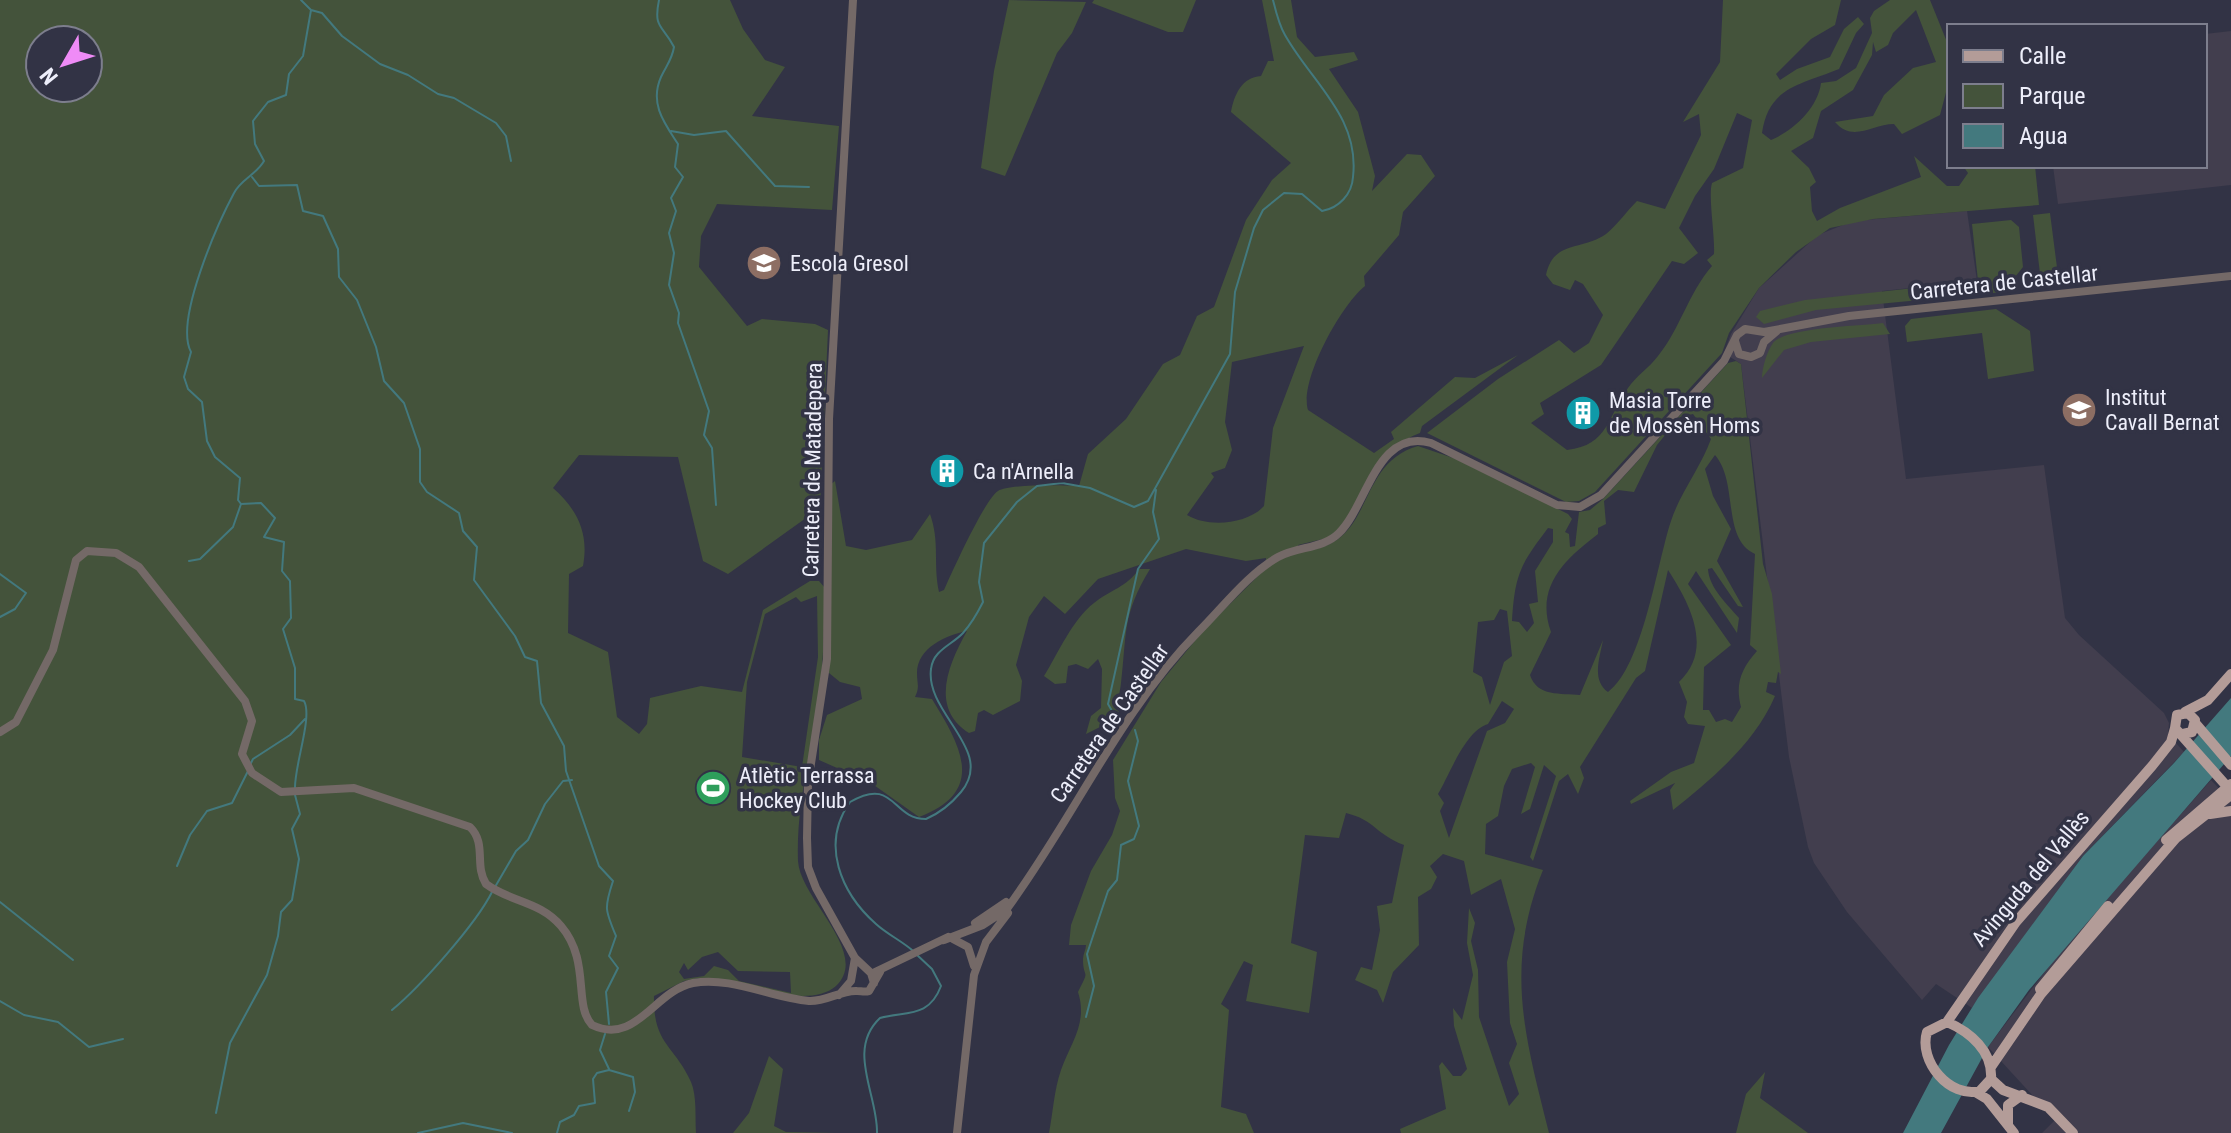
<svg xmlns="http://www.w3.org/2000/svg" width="2231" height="1133" viewBox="0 0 2231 1133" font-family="'Roboto Condensed',sans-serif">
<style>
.industrial{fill:#423e4e}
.green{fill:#44533b;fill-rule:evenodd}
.water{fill:#43797e}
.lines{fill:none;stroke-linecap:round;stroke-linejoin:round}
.stream{stroke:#43797e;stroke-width:2}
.minor{stroke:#746967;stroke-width:8}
.major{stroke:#b39c98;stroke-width:10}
.labels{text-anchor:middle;stroke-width:7;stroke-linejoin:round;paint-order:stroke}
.poi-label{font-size:22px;fill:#edeefa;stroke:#323345;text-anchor:start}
.street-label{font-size:22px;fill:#edeefa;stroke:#323345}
</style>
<rect width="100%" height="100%" fill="#323345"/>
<path class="industrial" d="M2231 31V185L2058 204 2053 166H2205V34Z
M1967 211 1977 281 1882 291 1906 479 2044 465 2065 618 2079 635 2164 713 2169 723 2168 734 2184 752 2083 856 1972 1008 1936 984 1922 1000 1847 912 1814 863 1808 847 1789 757 1741 364 1724 353 1731 334 1759 288 1818 235 1853 221Z
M2211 780 2231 801V1133H2042L2055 1120 1988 1047 2062 949Z"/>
<path class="green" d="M0 0H730L743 29 765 60 785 67 752 116 839 126 832 210 717 204 701 236 699 267 747 326 762 319 815 324 828 330 820 508 728 574 703 561 678 457 579 455 553 488C578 510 589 534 583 566L569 574 568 633 608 652 617 717 639 734 647 724 650 698 701 686 742 692 763 610 810 581H819L825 588C824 627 824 665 818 703 810 756 796 807 798 861 800 899 871 953 836 986 806 1012 735 979 699 978L684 981 654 996C653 1045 674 1044 691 1082 697 1096 695 1117 696 1133H0ZM40 40H88V88H40ZM817 596 818 657 802 767 742 757 747 682 765 614 796 597 801 602ZM718 952 738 971 790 972 791 993 739 981 728 970 714 966 704 976 684 979 679 972 684 963 688 970 702 957Z
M1009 0 1086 2 1072 33 1057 53 1005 176 981 168 994 71Z
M1094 0H1196L1183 32H1168L1092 3Z
M1262 0H1291L1297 37 1315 57 1354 52 1358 60 1329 69 1358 112 1375 176 1372 191 1407 154 1421 155 1435 176 1403 212 1399 235 1364 276 1365 286C1341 305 1299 381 1308 410L1374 453 1394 439 1391 432 1455 377 1475 378 1518 355 1422 426 1420 433C1373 450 1366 497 1337 532L1327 538 1298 545 1300 552C1308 550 1318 549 1325 546 1372 529 1361 462 1418 446L1462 461 1568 514 1572 519 1565 532 1569 534 1570 547 1575 546 1579 512 1590 510 1603 499 1728 363 1736 361 1741 364 1763 564 1772 594 1781 674 1778 672 1776 683 1768 682 1766 692 1775 696C1755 743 1711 780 1673 810L1670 790 1675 783 1631 804 1630 801 1671 772 1694 763 1705 726 1688 724 1684 717 1687 702 1679 682C1714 649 1690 604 1668 570L1645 671 1636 678 1580 767 1584 778 1578 794 1568 774 1559 781 1533 861 1530 857 1556 776 1544 765 1530 809 1521 814 1535 767 1531 763 1512 769 1504 786 1498 816 1486 824 1485 854 1543 870C1504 967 1525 1037 1549 1133H1401L1400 1129 1446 1109 1439 1066 1442 1062 1453 1076H1461L1467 1069 1454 1026 1453 1008 1462 1020 1473 975 1467 943 1469 908 1475 923 1471 941 1478 970 1479 1017 1509 1106 1519 1094 1509 1063 1517 1044 1510 1023 1507 962 1515 929 1501 879 1471 895 1464 861 1443 854 1430 866 1437 877 1431 889 1418 897 1419 945 1393 972 1383 1003 1377 990 1355 980 1361 967 1372 970 1380 930 1377 906 1392 903 1404 845C1375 834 1375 820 1346 813L1339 838 1305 835 1291 943 1317 952 1309 1013 1246 1001 1253 965 1244 961 1221 1004 1229 1010 1221 1107 1246 1114 1254 1133H1049C1053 1113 1054 1090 1061 1070 1071 1042 1088 1023 1078 992 1091 967 1083 980 1083 959 1083 954 1086 950 1086 945H1069L1071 925 1091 871 1112 835 1120 811 1115 798 1113 760 1161 682 1203 631 1265 569 1266 558 1246 561 1186 549 1098 579 1065 614 1044 596 1029 617 1016 665 1022 681 1020 701 993 715 984 710 978 713 975 731 969 733C929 708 949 663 967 631 946 635 917 648 917 673 917 684 920 687 915 697L932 699C960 745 988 791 919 817L871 783 819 760V740L827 715 862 699 860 687 840 682 829 673 830 485 835 481 846 546 866 550 912 540 930 514C940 542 933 564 939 592L944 590C952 572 985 499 998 491 1010 484 1063 485 1079 486L1088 454 1126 419 1163 364 1180 355 1197 316 1214 307 1246 220 1272 180 1291 163 1231 112C1234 95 1242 77 1261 76L1268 61H1274ZM1304 346 1273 428 1264 506C1248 524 1208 528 1187 515L1214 477 1211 473 1225 468 1232 450 1225 422 1232 362ZM1693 414 1711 439C1701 467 1680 493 1671 521 1657 563 1643 666 1608 692 1591 680 1600 657 1603 640L1580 695C1561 693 1537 697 1530 675L1551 632C1535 587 1564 560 1598 534V528L1606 524 1604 501 1618 490 1634 492 1657 445 1680 417ZM1715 455C1739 483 1721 538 1755 554L1750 645 1757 651C1741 669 1735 684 1741 707L1732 722 1725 719 1716 722 1709 710H1703L1704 667 1731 645 1688 584 1696 571 1737 633 1739 618C1728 605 1709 588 1708 569L1712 568 1738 606 1743 607 1717 561 1731 529 1713 496 1705 469ZM1548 528 1553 529V542L1535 571 1538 602 1529 604 1534 623 1527 632 1519 622 1512 621C1515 574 1520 565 1548 528ZM1500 609 1507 611 1512 656 1504 662 1490 705 1482 677 1473 672 1478 622 1494 620ZM1502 701 1514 709 1505 723 1487 731 1449 838 1440 811 1444 803 1438 794C1450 774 1465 731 1488 724Z
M1723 0H1841L1835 25 1811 39 1776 74 1780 80 1797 69 1830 57 1844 29 1858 17 1864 24 1856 33 1839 69C1801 85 1769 86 1762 133L1771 140C1793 131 1818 108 1821 83L1836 81 1856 68 1872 33 1870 18 1874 11 1890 0H1930L1949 47V81L1940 115 1902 134 1894 124C1872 124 1853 143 1835 122L1873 116 1884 95 1913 68 1936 62 1916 10 1893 33 1888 45 1876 52 1873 42 1872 55 1853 90 1821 111 1813 138 1791 151 1809 168 1816 182 1810 187 1812 211 1817 221 1840 208 1921 177 1914 156 1947 186H1959L1968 173 1963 166H2035L2039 205 1873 219 1830 228 1796 252 1759 288 1729 333 1722 353 1595 492 1579 501 1566 502 1427 433 1498 379 1559 340 1574 353 1589 343 1603 315 1583 284 1575 280 1570 290 1553 284 1546 275C1553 240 1582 251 1606 234 1617 225 1627 211 1637 201L1665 209 1701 135 1699 114 1683 122 1720 62ZM1737 113 1752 120 1743 168 1712 183C1708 196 1715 235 1714 254L1707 260 1712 266C1689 292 1680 329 1658 356 1649 368 1636 376 1628 388 1607 417 1609 445 1567 450L1531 423 1544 414 1540 403 1601 365 1672 261 1684 264 1698 253 1679 228 1695 196 1714 169Z
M2050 213 2059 283 2045 286 2041 282 2033 215Z
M2011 220 2019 227 2023 267 2003 292 1816 310 1764 324 1756 317 1760 311 1805 300 1978 281 1972 224Z
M1996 309 2030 331 2034 371 1988 379 1982 333 1907 342 1905 326 1911 319Z
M1883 323 1890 334 1811 342 1784 350 1762 378C1762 368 1767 351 1773 343 1785 327 1862 326 1883 323Z
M1139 569H1150C1122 615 1127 633 1121 683 1119 701 1115 700 1121 719L1112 735 1104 725 1086 734 1091 716 1101 708 1102 669 1098 659 1088 669 1076 664 1068 666 1066 683 1055 684 1044 676C1059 652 1072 620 1094 603 1110 590 1127 587 1139 569Z
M769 1056 783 1069 774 1126 786 1132 837 1133H733L749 1113Z
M1765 1072 1760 1098 1808 1133H1736L1746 1094Z"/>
<path class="water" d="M2231 698V756L2029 990 1988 1047 1941 1133H1903L1949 1045 1978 998 2083 856 2174 763Z"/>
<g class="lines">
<path class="stream" d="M659 0C653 29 663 25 674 47 672 60 666 66 661 77 649 104 665 124 678 144L675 167 683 177 671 198 676 211 669 233 674 253 669 285 679 313 678 323 709 411 704 435 712 448 716 505
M311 10 322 13 342 36 380 64 408 75 438 94 454 98 496 123 506 136 511 161
M671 131 694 135 726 131 775 186 809 187
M252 177 259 186 297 185 303 211 323 216 338 249 339 277 357 300 376 347 384 381 404 403 420 449V482L427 492 459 513 463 531 477 547 474 580 515 636 525 657 537 661 541 703 564 746 566 771 599 866 613 881C604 908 605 910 616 936L609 956 618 968 606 992 609 1024
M189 561 200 559 233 527 241 504
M0 574 26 593 15 609 0 617
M1116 718 1108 704 1138 569 1159 539 1153 512 1156 490
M250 765 253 759 290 735 305 719
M295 789C294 766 313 717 304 701L295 699V668L283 629 291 618 290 581 282 571 284 542 264 537 275 518 261 503 241 504 238 500 240 478 215 457 207 441 202 402 188 389 184 377 191 352C174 321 218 223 234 193 241 179 256 175 264 161L255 144 253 121 268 102 286 95 289 74 303 56 311 10 301 0
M177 866 190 835 207 811 232 803 248 771
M495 887 516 851 528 840 545 804 563 781 572 780
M0 902 73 960
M912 950C900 940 887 934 876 924 841 893 820 844 850 802 895 776 891 819 926 819 940 813 951 804 961 792 996 750 925 714 931 669 933 650 952 645 963 633 971 624 978 612 983 602L979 582 984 543 1017 502 1037 486 1062 483 1090 488 1134 507 1148 501 1230 354 1235 292 1254 228 1263 210 1284 193 1302 194 1322 211C1339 208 1352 194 1353 177 1360 117 1312 83 1285 35 1279 25 1276 12 1273 0
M0 1001 24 1015 58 1022 89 1047 123 1039
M392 1010C420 987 476 924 492 892
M1086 1017 1094 986 1087 954 1108 891 1117 880 1121 845 1134 839 1139 826 1128 781 1138 741 1135 730
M605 1034 600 1050 609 1069
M216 1113 230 1043 267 975 278 936 281 912 292 900 299 859 292 829 300 814 295 795
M418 1133 463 1123 512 1133
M557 1133 560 1122 574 1115 579 1106 595 1103 593 1079 597 1073 609 1070 633 1077 635 1092 629 1111
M877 1133C878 1095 846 1050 880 1018 907 1011 929 1018 941 986L932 969 916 954"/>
<path class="minor" d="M853 0 829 419 827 659 808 783 807 838 808 867 816 888 855 958 871 973 874 983
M1735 341 1739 354 1751 357 1760 353 1764 342 1777 331
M0 732 16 722 53 650 76 560 87 551 116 553 139 567 245 701 252 721 242 754 252 773 281 792 354 788 470 827C487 844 474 865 486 884 510 902 540 901 561 926 591 961 573 1005 592 1025 636 1046 654 991 693 983 731 976 772 998 809 1001 826 1002 841 990 857 991 861 991 865 992 869 991L880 972
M975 923 1006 902
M953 939 968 947 974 966
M944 940 983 925 1006 910C1073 820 1119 712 1199 631 1223 607 1248 574 1278 557 1298 546 1323 549 1339 533 1367 506 1377 427 1431 443L1557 505 1580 507 1601 495 1724 361 1737 335 1745 329 1764 332 1849 316 2231 276
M875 972 948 937
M839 995 851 981 855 958
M957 1133 974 975 986 942 1008 913"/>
<path class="major" d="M2185 712 2208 700 2231 674
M2196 724 2231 765
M2183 734 2192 732 2195 720 2188 713 2177 715 2175 728 2231 791
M2210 814 2231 811
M2166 840 2231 784
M2040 989 2108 906
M1947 1022 2016 922 2152 766 2171 742 2175 728
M1947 1022C1970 1032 1993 1051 1991 1079L1980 1091C1950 1099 1918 1061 1927 1032Z
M1991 1067 2041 994 2176 838 2231 795
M1991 1079 2003 1090 2048 1107 2073 1133
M1977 1093 1987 1099 2014 1133
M2008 1125V1105L2022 1095"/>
</g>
<defs>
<symbol id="school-disc" viewBox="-11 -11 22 22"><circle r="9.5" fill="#8d6e63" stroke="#323345"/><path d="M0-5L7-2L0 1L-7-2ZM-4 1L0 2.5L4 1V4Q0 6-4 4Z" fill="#fff"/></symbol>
<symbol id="building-disc" viewBox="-11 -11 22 22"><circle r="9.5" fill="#0f9aa8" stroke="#323345"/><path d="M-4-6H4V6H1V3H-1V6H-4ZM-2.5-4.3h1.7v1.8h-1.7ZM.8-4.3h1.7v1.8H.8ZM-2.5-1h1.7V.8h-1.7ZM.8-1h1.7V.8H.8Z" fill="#fff"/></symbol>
<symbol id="stadium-disc" viewBox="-11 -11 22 22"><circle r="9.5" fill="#2e9e5b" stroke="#323345"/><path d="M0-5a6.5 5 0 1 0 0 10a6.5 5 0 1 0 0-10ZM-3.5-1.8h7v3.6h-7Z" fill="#fff"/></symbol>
</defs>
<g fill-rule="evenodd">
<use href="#school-disc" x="744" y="243" width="40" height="40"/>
<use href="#school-disc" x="2059" y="390" width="40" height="40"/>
<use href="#building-disc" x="1563" y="393" width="40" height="40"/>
<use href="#building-disc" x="927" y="451" width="40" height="40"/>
<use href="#stadium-disc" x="693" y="768" width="40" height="40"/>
</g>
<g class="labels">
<g class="poi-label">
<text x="790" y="271">Escola Gresol</text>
<text x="2105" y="405">Institut<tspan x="2105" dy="25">Cavall Bernat</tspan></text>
<text x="1609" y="408">Masia Torre<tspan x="1609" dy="25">de Mossèn Homs</tspan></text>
<text x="973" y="479">Ca n'Arnella</text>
<text x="739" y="783">Atlètic Terrassa<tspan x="739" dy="25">Hockey Club</tspan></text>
</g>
<g class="street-label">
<text transform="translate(2004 282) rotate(-6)" y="8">Carretera de Castellar</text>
<text transform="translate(812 470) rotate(-89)" y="8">Carretera de Matadepera</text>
<text transform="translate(1109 723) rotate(-55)" y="8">Carretera de Castellar</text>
<text transform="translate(2030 878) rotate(-50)" y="8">Avinguda del Vallès</text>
</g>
</g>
<rect x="1947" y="24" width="260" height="144" fill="#323345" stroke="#7d7e8d" stroke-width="2"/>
<rect x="1963" y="50" width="40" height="12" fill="#b39c98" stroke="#7d7e8d" stroke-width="2"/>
<text x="2019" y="64" font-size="24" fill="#edeefa">Calle</text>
<rect x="1963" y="84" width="40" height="24" fill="#44533b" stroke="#7d7e8d" stroke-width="2"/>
<text x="2019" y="104" font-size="24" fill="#edeefa">Parque</text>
<rect x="1963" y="124" width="40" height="24" fill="#43797e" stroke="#7d7e8d" stroke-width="2"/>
<text x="2019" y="144" font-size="24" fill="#edeefa">Agua</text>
<g transform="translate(64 64) rotate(231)"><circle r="38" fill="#323345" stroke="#7d7e8d" stroke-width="2"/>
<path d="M0-6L14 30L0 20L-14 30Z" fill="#ef8bf7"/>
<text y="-12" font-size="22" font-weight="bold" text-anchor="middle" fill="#edeefa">N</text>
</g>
</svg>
